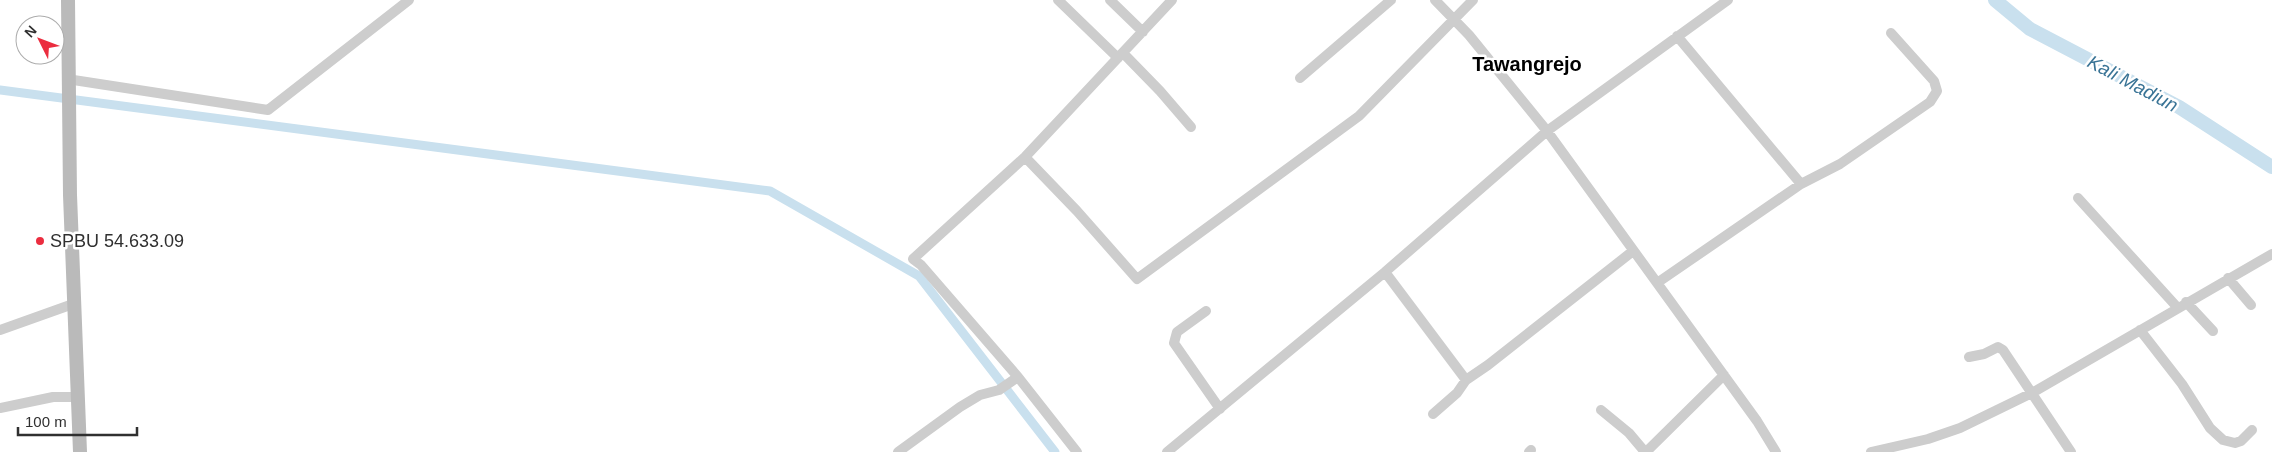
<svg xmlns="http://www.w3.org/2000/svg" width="2272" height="452" viewBox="0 0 2272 452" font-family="Arial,sans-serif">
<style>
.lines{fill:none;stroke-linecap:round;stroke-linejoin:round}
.canal{stroke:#c9e0ee;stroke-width:9}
.river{stroke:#c9e0ee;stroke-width:14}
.street{stroke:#cdcdcd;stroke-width:10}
.secondary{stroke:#bababa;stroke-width:14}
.poi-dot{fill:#eb2d3f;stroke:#fff;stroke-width:2}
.labels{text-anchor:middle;stroke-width:5;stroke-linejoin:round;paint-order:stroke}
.poi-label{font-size:18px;fill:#303030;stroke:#fff;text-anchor:start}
.water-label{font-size:19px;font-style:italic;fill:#3a7496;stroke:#fff}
.quarter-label{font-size:20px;font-weight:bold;fill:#000;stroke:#fff}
</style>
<rect width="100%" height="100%" fill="#fff"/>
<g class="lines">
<path class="canal" d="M0 90 770 191 919 276 1055 452"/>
<path class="river" d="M1995 0 2030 29 2179 107 2272 167"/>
<path class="street" d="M1058 0 1118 58
M1110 0 1143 32
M1435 0 1469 35 1547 131 1757 421 1776 452
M1677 36 1801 184
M1123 53 1160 91 1191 127
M1300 78 1391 0
M67 79 268 110 409 0
M1025 157 1077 211 1137 279 1359 116 1473 0
M2078 198 2177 307
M1385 272 1466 380 1457 393 1433 414
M2228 278 2251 305
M1657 283 1801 184 1840 164 1930 102 1937 91 1934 81 1891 33
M2186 302 2213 331
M1206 311 1177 332 1174 343 1220 409
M0 330 73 304
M2140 330 2182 384 2210 428 2223 440 2235 443 2241 441 2252 430
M1969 357 1984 354 1998 347 2003 350 2071 452
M1466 380 1488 365 1633 251
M0 408 53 397H77
M1601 410 1629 433 1645 452
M898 452 960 407 980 395 999 390 1018 377
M1077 452 1018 377 921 265 913 259 1025 157 1172 0
M1167 452 1385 272 1547 131 1728 0
M1529 452 1531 450
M1646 452 1724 375
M1871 452 1928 439 1960 428 2032 393 2272 254"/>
<path class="secondary" d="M68 0 70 195 80 452"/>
</g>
<circle class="poi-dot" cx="40" cy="241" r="5"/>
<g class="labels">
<g class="poi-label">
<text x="50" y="247">SPBU 54.633.09</text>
</g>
<g class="water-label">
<text transform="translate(2133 83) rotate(28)" y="7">Kali Madiun</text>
</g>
<g class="quarter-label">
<text x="1527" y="71">Tawangrejo</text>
</g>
</g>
<g transform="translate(40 40) rotate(312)"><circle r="24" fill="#ffffff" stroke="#acacac"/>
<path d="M0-4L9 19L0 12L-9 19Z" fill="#eb2d3f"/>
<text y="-8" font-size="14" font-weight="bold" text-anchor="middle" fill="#303030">N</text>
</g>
<path d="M18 427v8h119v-8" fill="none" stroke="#303030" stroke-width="2.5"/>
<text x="25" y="427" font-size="15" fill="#303030" stroke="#ffffff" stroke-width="4" paint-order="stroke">100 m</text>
</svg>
